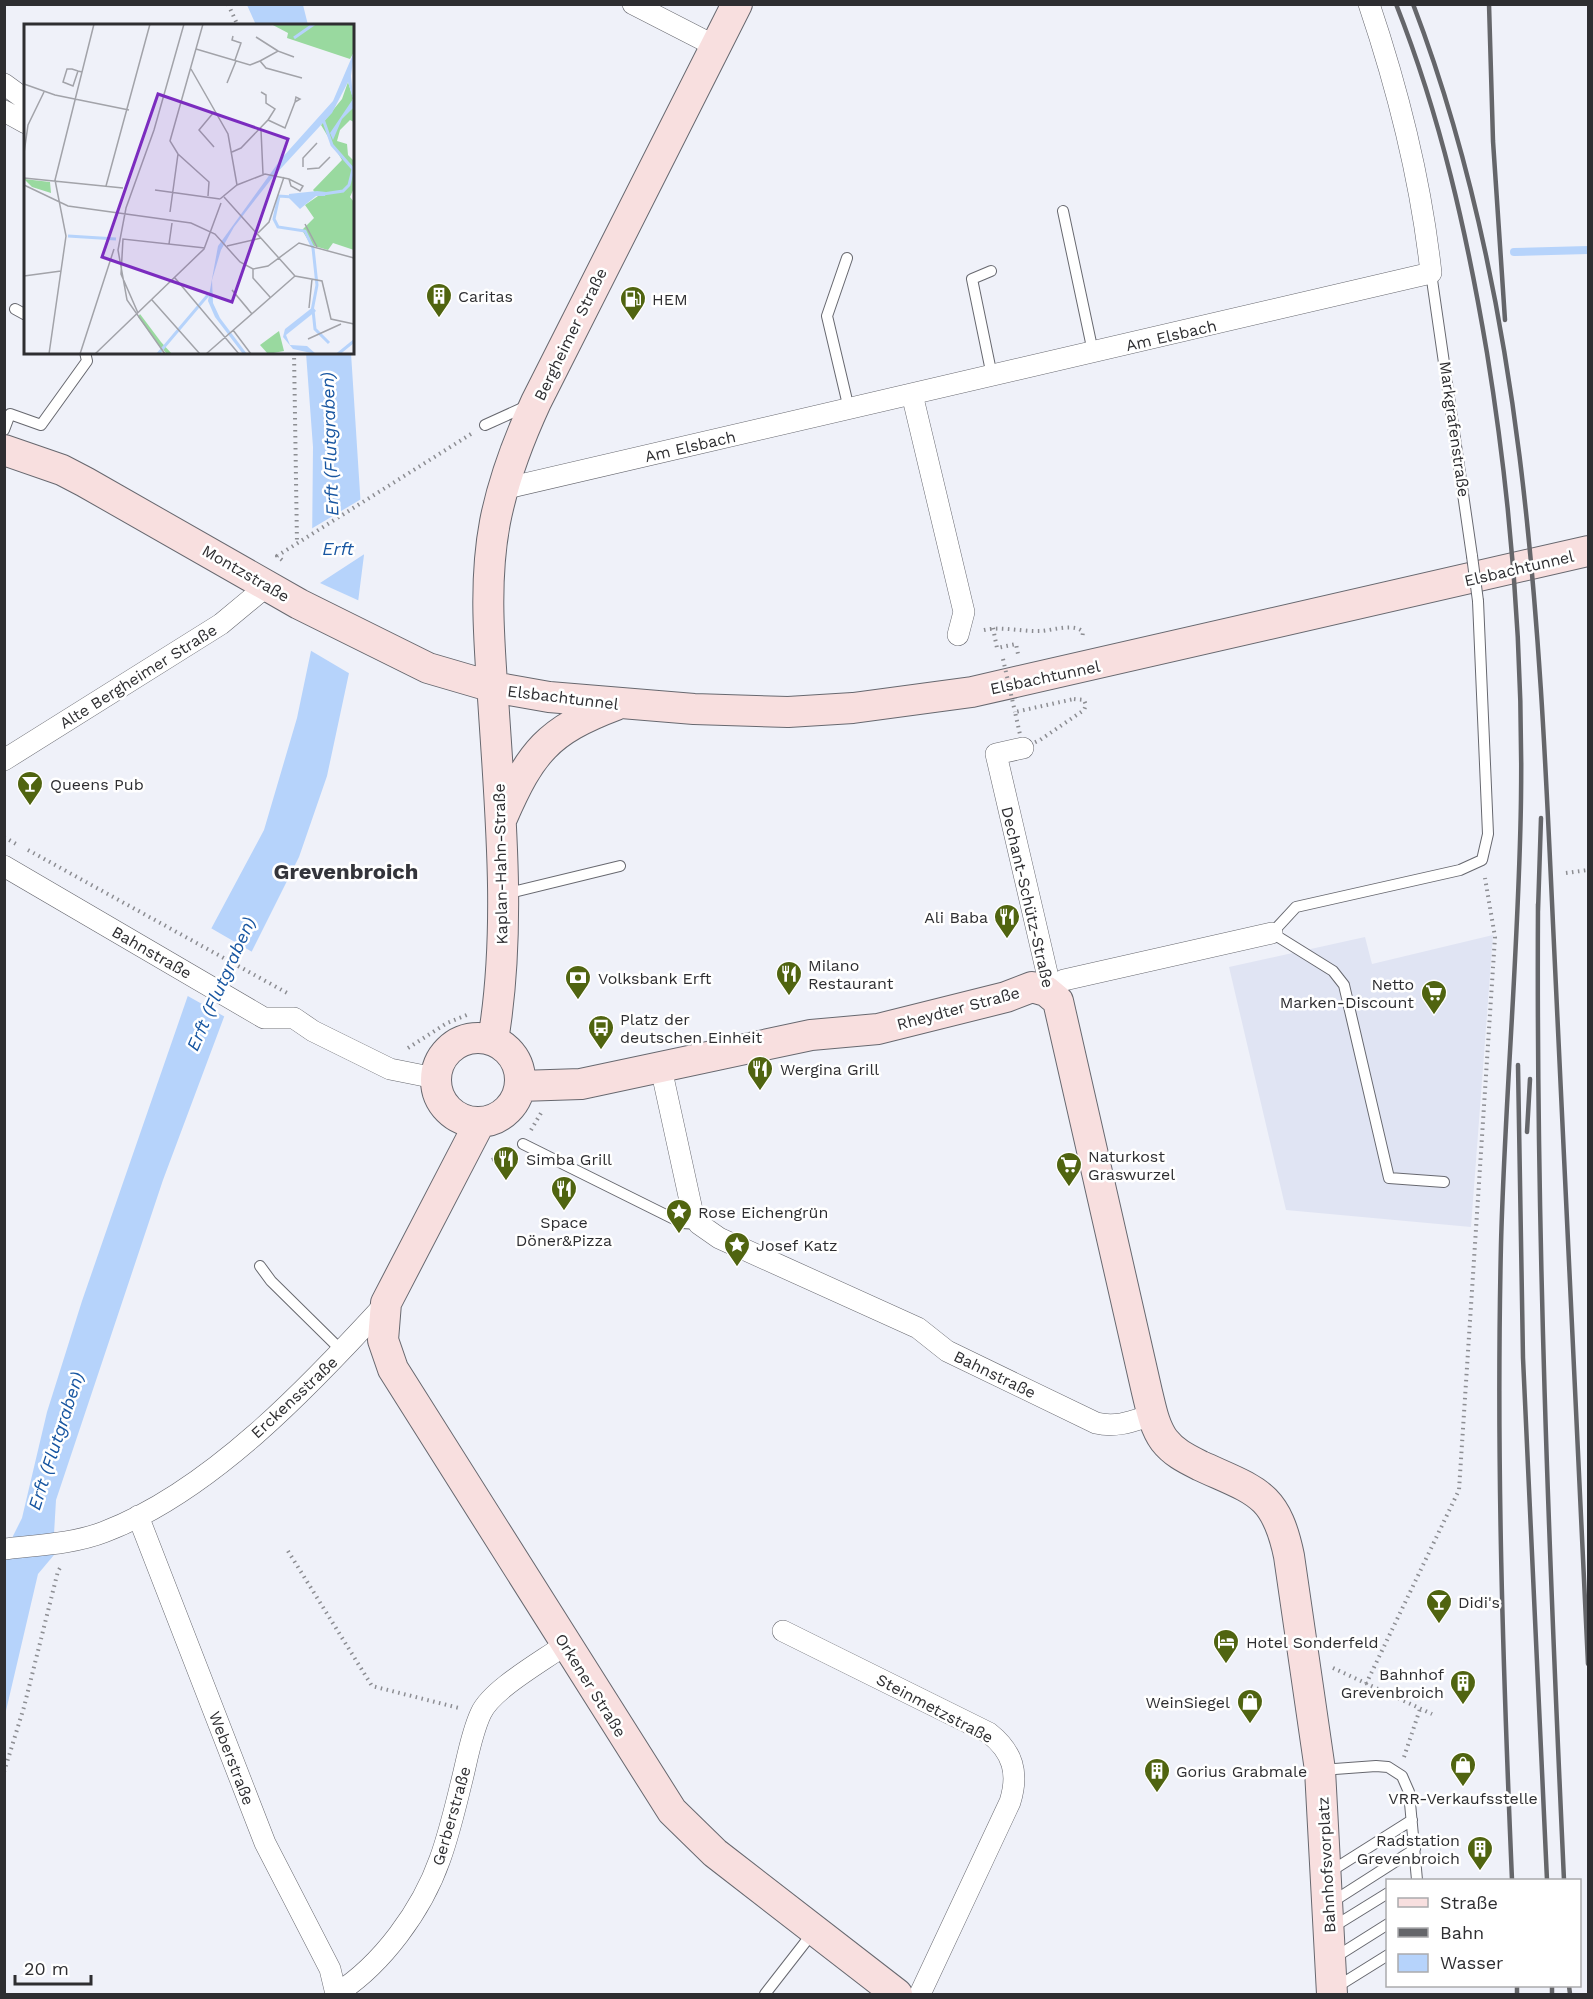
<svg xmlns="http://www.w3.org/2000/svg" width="1593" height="1999" viewBox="0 0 1593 1999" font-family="'Work Sans',sans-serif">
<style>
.built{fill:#e0e4f3}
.water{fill:#b6d3fb}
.pier{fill:#eff1f9}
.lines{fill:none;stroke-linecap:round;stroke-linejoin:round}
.stream{stroke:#b6d3fb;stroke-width:8}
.lane-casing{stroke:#67686f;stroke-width:12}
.street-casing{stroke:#67686f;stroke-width:22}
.secondary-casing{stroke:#67686f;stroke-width:32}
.path{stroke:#8c8d92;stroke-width:4;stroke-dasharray:1.5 4.5;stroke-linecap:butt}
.lane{stroke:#fff;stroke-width:10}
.street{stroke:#fff;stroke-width:21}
.secondary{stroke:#f8dfdf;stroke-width:30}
.rail{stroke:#65666a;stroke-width:4.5}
.lane-bridge-casing{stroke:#67686f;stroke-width:12;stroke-linecap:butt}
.path-bridge{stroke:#8c8d92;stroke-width:4;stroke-dasharray:1.5 4.5;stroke-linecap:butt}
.lane-bridge{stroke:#fff;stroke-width:10}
.labels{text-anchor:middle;stroke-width:5;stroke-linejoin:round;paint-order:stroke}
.poi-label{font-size:16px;fill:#2e2e31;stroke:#fff;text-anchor:start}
.street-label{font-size:16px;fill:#2e2e31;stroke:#fff}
.water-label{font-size:18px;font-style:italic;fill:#1856a1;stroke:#fff}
.district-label{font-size:22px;font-weight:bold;fill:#34353b;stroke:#fff}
.inset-river{fill:none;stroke:#b6d3fb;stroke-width:3}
.inset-road{fill:none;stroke:#a2a3a9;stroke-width:1.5}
.view{fill:#7b2cbf;fill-opacity:0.15;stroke:#7b2cbf;stroke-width:3}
.inset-edge{fill:none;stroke:#2e2e31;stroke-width:3}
</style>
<rect width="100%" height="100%" fill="#eff1f9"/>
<path class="built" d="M1493 935 1471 1227 1286 1210 1229 967 1365 937 1372 964Z"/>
<path class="water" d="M247 5H303L308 25H256Z
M306 353H351L364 555 349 673 327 776 299 857 252 951 224 1017 163 1180 56 1500 54 1534 59 1549 38 1574 5 1715V1552L22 1518 47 1412 82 1301 211 929 264 830 297 718 311 651 313 447Z"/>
<path class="pier" d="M363 498 366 553 320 583 362 602 352 675 308 649 311 529Z
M209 927 254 953 227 1018 186 995Z"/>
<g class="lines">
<path class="stream" d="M1514 252 1588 250"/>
<defs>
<path id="lane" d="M1063 211 1093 352
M847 258 827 316 849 409
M991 271 972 279 992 376
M1431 273 1472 556
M15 309 26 315
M485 425 529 405
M4 430 10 414 41 425 87 361 85 352
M505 894 620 866
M523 1144 682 1223 699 1224
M1444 1182 1389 1178 1344 985 1333 971 1272 933 1296 907 1460 870 1482 860 1488 834 1478 601
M260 1266 271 1281 342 1351
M1321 1770 1376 1766 1388 1767 1402 1776 1409 1792 1417 1880
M1328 1873 1412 1820
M1329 1904 1415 1849
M1333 1927 1388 1893
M1334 1958 1388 1924
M1335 1988 1388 1955
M765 1994 814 1931"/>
<path id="street" d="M633 4 715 46
M4 84 26 100
M4 111 26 123
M912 394 964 612 958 635
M503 489 1431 273C1421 181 1399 93 1369 4
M1023 748 996 754 1047 973 1046 991
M4 760 221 624 268 585
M4 866 264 1018H294L313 1031 390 1069 435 1078
M1046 991 1064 980 1272 933
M661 1068 692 1210 699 1224 719 1238 918 1328 947 1351 1096 1423C1117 1428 1133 1421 1152 1415
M138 1516 265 1843 330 1969 336 1994
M4 1549C37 1545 73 1544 104 1532 210 1492 310 1386 386 1303
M783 1631 989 1733C1013 1752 1019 1773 1010 1802L920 1994
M336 1994C382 1965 422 1910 440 1859 449 1834 455 1809 461 1784 467 1761 471 1734 481 1713 492 1689 543 1661 566 1644"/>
<path id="secondary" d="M4 450 62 470 85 482 299 604 428 668 493 687 549 697 694 709 788 712 853 708 972 692 1588 551
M502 818C531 752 547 731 616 705
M436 1080a42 42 0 1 1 84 0a42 42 0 1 1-84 0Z
M493 1040C511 935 501 819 494 713 490 650 483 585 495 522 503 481 518 441 536 402L737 4
M520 1086 581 1084 811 1035 878 1029 1006 997 1032 987 1046 991 1058 1001 1147 1392C1151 1408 1154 1426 1164 1440 1174 1453 1187 1459 1201 1466 1256 1491 1276 1493 1289 1556L1320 1770 1332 1994
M480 1122 386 1303 383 1340 393 1369 672 1811 715 1853 897 1994"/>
</defs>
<use href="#lane" class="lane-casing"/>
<use href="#street" class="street-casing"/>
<use href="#secondary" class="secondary-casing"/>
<path class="path" d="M228 4 238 26
M294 352 297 543
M282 560 277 556 471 434
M993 628 997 648 1016 644 1018 654
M984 630C1002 626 1022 632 1042 631 1053 630 1075 623 1083 632L1082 639
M1074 699 1084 700 1086 705 1084 710 1040 740 1023 748 1015 712Z
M4 837 16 844
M28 850 289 994
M1566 873 1588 870
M408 1048 447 1023 469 1014
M531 1130 541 1113
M492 1160 510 1151
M288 1551 372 1686 459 1708
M1333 1668 1432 1714
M1366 1684 1459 1490 1495 937 1485 878
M1404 1757 1420 1709
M4 1772 24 1707 58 1571 62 1565"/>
<use href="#lane" class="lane"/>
<use href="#street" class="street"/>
<use href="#secondary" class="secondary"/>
<path class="rail" d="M1396 4C1441 118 1467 234 1487 353 1511 501 1523 648 1521 798 1519 947 1505 1095 1501 1244 1496 1457 1503 1668 1512 1880
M1413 4C1525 297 1539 615 1553 924 1565 1171 1577 1418 1588 1664
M1489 4 1493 141 1505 320
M1538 904C1536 1230 1549 1555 1564 1880
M1538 911 1541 818
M1518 1065 1523 1358 1547 1880
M1527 1132 1530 1079
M1517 1986V1994
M1552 1986V1994
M1569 1986 1570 1994"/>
<defs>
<path id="lane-bridge" d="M1472 556 1478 601"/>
</defs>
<use href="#lane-bridge" class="lane-bridge-casing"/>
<path class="path-bridge" d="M1003 659 1015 712"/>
<use href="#lane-bridge" class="lane-bridge"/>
</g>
<defs>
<symbol id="building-pin" viewBox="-11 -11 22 30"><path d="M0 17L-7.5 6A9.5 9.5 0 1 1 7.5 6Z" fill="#506410" stroke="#fff"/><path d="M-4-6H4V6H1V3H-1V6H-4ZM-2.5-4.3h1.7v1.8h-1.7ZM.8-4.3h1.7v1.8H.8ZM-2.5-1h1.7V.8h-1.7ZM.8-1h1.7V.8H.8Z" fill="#fff"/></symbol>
<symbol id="fuel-pin" viewBox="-11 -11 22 30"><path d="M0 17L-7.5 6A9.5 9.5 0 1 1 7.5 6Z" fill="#506410" stroke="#fff"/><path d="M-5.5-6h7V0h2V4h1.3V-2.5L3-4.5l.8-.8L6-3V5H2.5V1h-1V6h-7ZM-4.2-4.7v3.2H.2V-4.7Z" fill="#fff"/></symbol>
<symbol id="bar-pin" viewBox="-11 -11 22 30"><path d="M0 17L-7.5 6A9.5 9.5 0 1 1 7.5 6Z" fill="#506410" stroke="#fff"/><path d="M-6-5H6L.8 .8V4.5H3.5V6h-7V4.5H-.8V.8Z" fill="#fff"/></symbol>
<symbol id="restaurant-pin" viewBox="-11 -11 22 30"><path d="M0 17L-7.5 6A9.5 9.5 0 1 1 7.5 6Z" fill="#506410" stroke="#fff"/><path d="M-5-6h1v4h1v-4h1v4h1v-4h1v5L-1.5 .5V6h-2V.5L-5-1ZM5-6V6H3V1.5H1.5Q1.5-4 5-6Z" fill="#fff"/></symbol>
<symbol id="bank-pin" viewBox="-11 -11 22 30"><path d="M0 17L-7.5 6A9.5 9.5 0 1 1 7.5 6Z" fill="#506410" stroke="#fff"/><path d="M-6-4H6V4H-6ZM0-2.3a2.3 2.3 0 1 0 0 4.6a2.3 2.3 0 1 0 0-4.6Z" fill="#fff"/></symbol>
<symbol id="supermarket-pin" viewBox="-11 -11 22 30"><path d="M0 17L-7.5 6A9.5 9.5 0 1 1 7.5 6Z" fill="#506410" stroke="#fff"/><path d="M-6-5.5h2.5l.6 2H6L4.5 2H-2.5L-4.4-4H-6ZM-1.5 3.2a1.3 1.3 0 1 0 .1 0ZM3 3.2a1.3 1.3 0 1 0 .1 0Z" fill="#fff"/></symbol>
<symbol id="bus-pin" viewBox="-11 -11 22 30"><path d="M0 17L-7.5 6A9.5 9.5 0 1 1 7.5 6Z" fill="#506410" stroke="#fff"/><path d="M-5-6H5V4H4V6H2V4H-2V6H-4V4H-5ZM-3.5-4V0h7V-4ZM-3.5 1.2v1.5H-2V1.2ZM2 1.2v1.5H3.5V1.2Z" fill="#fff"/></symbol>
<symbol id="sight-pin" viewBox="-11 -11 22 30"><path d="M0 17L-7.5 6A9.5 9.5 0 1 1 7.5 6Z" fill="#506410" stroke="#fff"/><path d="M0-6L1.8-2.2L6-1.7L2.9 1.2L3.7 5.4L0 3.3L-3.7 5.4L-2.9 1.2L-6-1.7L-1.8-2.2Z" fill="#fff"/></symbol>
<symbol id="hotel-pin" viewBox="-11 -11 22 30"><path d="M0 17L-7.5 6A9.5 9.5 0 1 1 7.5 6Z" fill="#506410" stroke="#fff"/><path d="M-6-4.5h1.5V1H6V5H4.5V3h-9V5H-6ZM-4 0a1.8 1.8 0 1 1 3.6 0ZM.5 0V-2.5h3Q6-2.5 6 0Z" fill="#fff"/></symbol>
<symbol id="shop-pin" viewBox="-11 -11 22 30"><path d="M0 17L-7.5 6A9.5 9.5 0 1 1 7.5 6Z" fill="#506410" stroke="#fff"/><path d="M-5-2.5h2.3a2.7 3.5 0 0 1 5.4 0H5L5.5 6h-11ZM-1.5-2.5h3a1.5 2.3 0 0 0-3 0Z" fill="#fff"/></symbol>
</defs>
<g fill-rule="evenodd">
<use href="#building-pin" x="424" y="281" width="30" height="40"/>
<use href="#fuel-pin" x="618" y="284" width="30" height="40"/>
<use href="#bar-pin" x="15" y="769" width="30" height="40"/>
<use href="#restaurant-pin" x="992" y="902" width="30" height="40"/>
<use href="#restaurant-pin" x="774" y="959" width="30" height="40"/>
<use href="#bank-pin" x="563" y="963" width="30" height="40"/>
<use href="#supermarket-pin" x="1419" y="978" width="30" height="40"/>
<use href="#bus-pin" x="586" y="1013" width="30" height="40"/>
<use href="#restaurant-pin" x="745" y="1054" width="30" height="40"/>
<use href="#restaurant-pin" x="491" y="1144" width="30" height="40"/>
<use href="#supermarket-pin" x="1054" y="1150" width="30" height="40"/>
<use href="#restaurant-pin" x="549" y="1174" width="30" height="40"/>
<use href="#sight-pin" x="664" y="1197" width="30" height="40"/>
<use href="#sight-pin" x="722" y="1230" width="30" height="40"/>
<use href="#bar-pin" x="1424" y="1587" width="30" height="40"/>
<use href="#hotel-pin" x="1211" y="1627" width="30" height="40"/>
<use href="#building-pin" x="1448" y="1668" width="30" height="40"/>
<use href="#shop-pin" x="1235" y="1687" width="30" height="40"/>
<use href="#shop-pin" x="1448" y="1750" width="30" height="40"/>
<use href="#building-pin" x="1142" y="1756" width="30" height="40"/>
<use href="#building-pin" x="1465" y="1834" width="30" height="40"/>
</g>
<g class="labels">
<g class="poi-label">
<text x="458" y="302">Caritas</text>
<text x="652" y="305">HEM</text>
<text x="50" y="790">Queens Pub</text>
<text x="988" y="923" text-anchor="end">Ali Baba</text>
<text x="808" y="971">Milano<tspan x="808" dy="18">Restaurant</tspan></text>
<text x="598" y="984">Volksbank Erft</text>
<text x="1414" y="990" text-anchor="end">Netto<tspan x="1414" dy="18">Marken-Discount</tspan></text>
<text x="620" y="1025">Platz der<tspan x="620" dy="18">deutschen Einheit</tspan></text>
<text x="780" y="1075">Wergina Grill</text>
<text x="1088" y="1162">Naturkost<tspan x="1088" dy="18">Graswurzel</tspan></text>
<text x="526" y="1165">Simba Grill</text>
<text x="698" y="1218">Rose Eichengrün</text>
<text x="564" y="1228" text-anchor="middle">Space<tspan x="564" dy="18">Döner&amp;Pizza</tspan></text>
<text x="756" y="1251">Josef Katz</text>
<text x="1458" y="1608">Didi's</text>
<text x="1246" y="1648">Hotel Sonderfeld</text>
<text x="1444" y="1680" text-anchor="end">Bahnhof<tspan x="1444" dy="18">Grevenbroich</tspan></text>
<text x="1230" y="1708" text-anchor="end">WeinSiegel</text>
<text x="1176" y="1777">Gorius Grabmale</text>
<text x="1463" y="1804" text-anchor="middle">VRR-Verkaufsstelle</text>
<text x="1460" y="1846" text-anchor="end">Radstation<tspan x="1460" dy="18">Grevenbroich</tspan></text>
</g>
<g class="street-label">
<text transform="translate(570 334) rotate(-64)" y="6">Bergheimer Straße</text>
<text transform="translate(1171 335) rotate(-13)" y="6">Am Elsbach</text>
<text transform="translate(1455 429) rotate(82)" y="6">Markgrafenstraße</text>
<text transform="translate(690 446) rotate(-13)" y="6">Am Elsbach</text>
<text transform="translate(1519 568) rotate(-13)" y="6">Elsbachtunnel</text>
<text transform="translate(246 573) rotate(30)" y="6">Montzstraße</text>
<text transform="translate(138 676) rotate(-32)" y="6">Alte Bergheimer Straße</text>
<text transform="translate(1045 677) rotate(-12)" y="6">Elsbachtunnel</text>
<text transform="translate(563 697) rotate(7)" y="6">Elsbachtunnel</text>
<text transform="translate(500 864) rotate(-91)" y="6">Kaplan-Hahn-Straße</text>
<text transform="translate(1028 897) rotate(77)" y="6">Dechant-Schütz-Straße</text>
<text transform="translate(152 952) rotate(30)" y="6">Bahnstraße</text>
<text transform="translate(958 1008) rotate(-15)" y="6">Rheydter Straße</text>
<text transform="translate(995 1374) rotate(26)" y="6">Bahnstraße</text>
<text transform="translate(294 1397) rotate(-43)" y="6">Erckensstraße</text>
<text transform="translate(591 1685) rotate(58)" y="6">Orkener Straße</text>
<text transform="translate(935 1708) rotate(28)" y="6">Steinmetzstraße</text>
<text transform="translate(232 1758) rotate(69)" y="6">Weberstraße</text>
<text transform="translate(451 1816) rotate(-74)" y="6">Gerberstraße</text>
<text transform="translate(1326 1865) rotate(-93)" y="6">Bahnhofsvorplatz</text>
</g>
<g class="water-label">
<text transform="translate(330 444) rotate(-92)" y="6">Erft (Flutgraben)</text>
<text x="338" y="555">Erft</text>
<text transform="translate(221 984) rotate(-66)" y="6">Erft (Flutgraben)</text>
<text transform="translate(56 1441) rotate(-72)" y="6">Erft (Flutgraben)</text>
</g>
<g class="district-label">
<text x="346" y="879">Grevenbroich</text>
</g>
</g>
<g transform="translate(24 24)">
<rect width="330" height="330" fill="#eff1f9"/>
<path d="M247 0H330V28L326 35 263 14 264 9ZM324 58 329 74 325 87 330 83V98L326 96 316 106 313 117 323 120 324 131 330 137V164L326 173 330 178V226L309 219 304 226 287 221 278 206 290 194 281 181 294 172 289 166 318 136 297 101 318 75ZM0 155 26 158 27 169 8 163ZM116 290 137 318 148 330H143L134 320 114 293ZM255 307 260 327 244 330 236 321Z" fill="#99d99f"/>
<path d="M330 28 327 52 330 83 318 95 309 116 306 109 329 75 324 58 308 89 249 153 210 203 197 226 188 256 189 279 196 294 223 330H219L191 293 184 277 194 222 257 135 309 77ZM293 167 302 168 301 172H292L276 185 265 174V170ZM289 283 292 287 262 311 266 321 283 322 292 330 269 325 259 313 261 305Z" fill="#b6d3fb"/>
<path class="inset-river" d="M270 14 290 0M299 95 308 121 329 145 325 161 319 167 299 170M269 173 255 172 250 195 254 203 281 207 289 224 293 261 288 287M44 212 92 215M289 286 291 305 305 319M134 330 184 271M314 330 330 317"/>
<path class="inset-road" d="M179 0 146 117 154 130 185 158 184 172M209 12 208 16 217 19 211 36M232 13 254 27M172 25 226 41 236 37 242 44 278 54M236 37 254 27 270 33M167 45 204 110 213 161M54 47 49 62 39 58 43 45H48L54 47 58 48M203 59 212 37M0 60 31 71 105 86M237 68 242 71V79L251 85 244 96M190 88 175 106 190 123M237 106 239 150M208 128 217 124 244 96 261 104 271 78 276 75 272 73 271 78M0 129 4 101 20 68M279 143V134L293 119M283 145 295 144 306 133M0 154 99 164M0 161 44 182 167 199 191 210 216 238 229 245 244 242 275 219 330 234M82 162 126 0M131 166 196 175M200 173 271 252 298 257 307 295 330 300M196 175 213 161 241 150 265 155 279 162 276 167 267 162 265 155M146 188 154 130M281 200 293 223M234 209 245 198 260 153M145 220 148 199M203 222 237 214M229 245V254L246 273M0 252 37 247M151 254 215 330M128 276 176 330M285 284 288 255M224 285 208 266 228 290M114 289 97 250 99 215 181 224M209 306 227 330M284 315 317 300M25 330 42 212 31 156 70 0M56 330 90 225M71 330 180 225 197 179M141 330 103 276 94 226 102 184 130 106 160 0M182 330 271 252"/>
<path class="view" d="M134 70 264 115 208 278 78 233Z"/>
<rect width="330" height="330" class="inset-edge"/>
</g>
<rect width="1593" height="1999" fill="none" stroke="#2e2e31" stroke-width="12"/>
<rect x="1386" y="1879" width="195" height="108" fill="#ffffff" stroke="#ababad" stroke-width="1.5"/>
<rect x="1398" y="1898" width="30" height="9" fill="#f8dfdf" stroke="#ababad" stroke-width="1.5"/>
<text x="1440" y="1909" font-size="18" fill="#2e2e31">Straße</text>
<rect x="1398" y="1928" width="30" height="9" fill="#65666a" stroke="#ababad" stroke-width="1.5"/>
<text x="1440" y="1939" font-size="18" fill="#2e2e31">Bahn</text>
<rect x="1398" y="1954" width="30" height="18" fill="#b6d3fb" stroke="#ababad" stroke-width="1.5"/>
<text x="1440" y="1969" font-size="18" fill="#2e2e31">Wasser</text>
<path d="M15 1975v9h76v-9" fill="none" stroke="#2e2e31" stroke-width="3"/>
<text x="24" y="1975" font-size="18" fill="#2e2e31" stroke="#ffffff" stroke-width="4.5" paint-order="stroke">20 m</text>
</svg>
